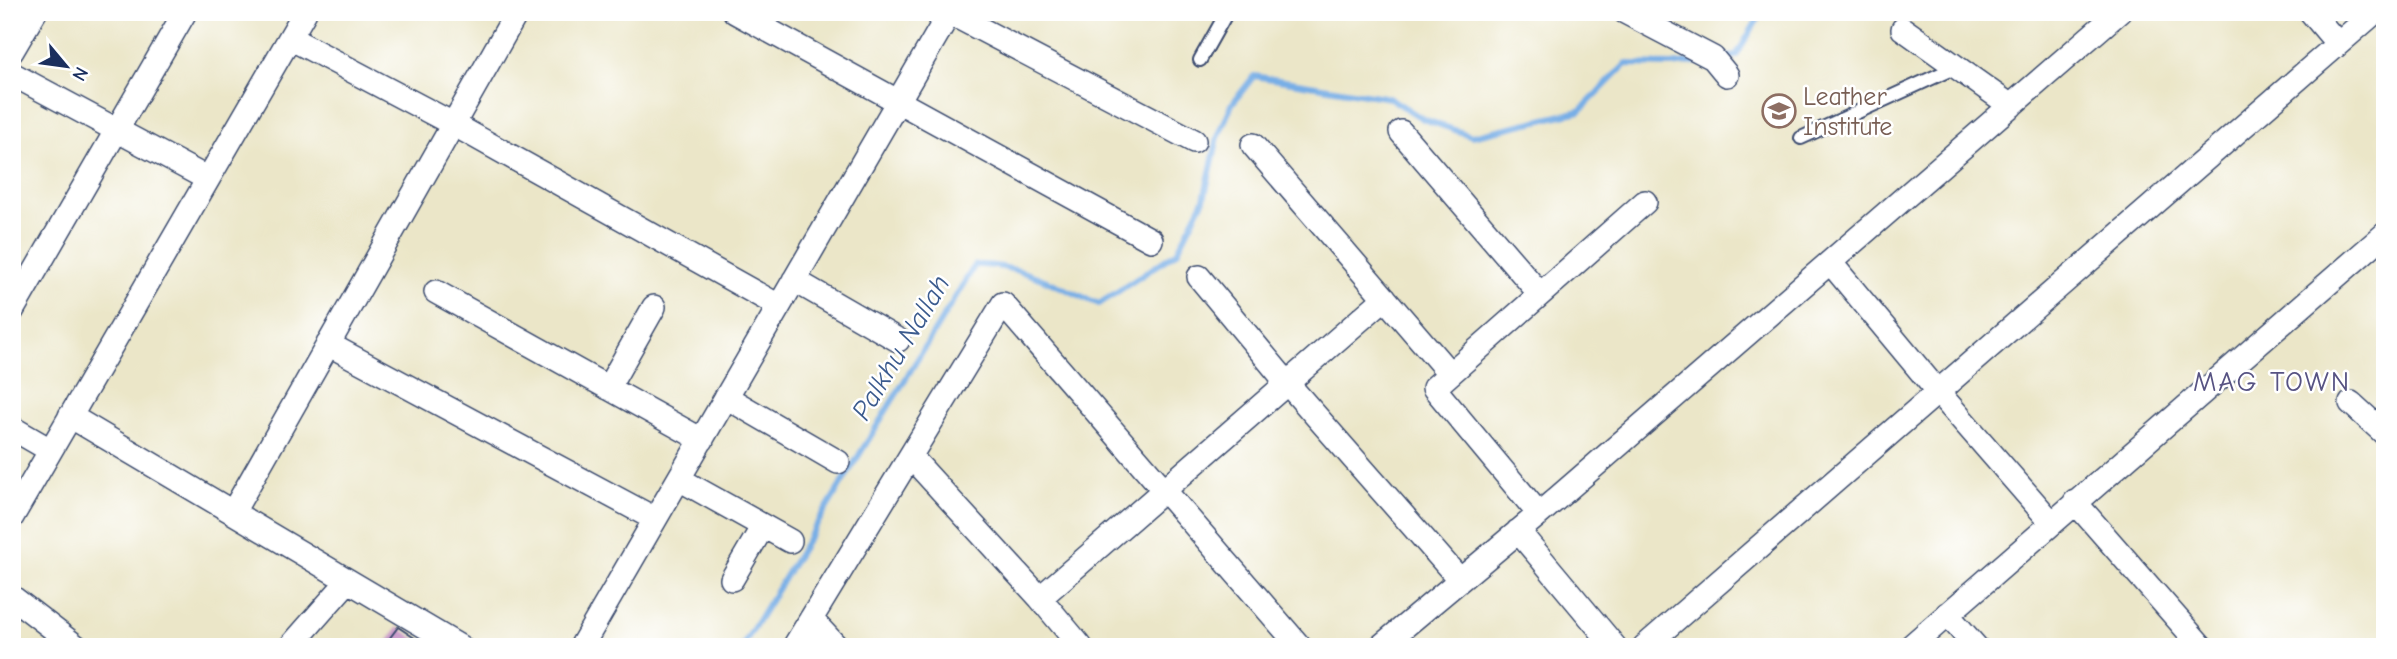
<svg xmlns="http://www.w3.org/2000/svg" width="2397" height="659" viewBox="0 0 2397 659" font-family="'Comic Neue',sans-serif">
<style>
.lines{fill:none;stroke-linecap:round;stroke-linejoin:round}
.stream{stroke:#77aee6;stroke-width:6}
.building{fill:#c795c7}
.service-casing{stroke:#3a4a6e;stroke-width:16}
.minor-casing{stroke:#3a4a6e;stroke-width:26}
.service{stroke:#fff;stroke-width:12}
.minor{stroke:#fff;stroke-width:23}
.labels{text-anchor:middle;stroke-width:5;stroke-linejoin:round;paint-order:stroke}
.education-label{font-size:26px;fill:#785e54;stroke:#fff;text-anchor:start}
.water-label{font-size:28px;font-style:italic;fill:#3b5b8e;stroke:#fff}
.neighbourhood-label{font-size:28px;letter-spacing:2px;fill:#575383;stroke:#fff}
</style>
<rect width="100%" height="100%" fill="#fff"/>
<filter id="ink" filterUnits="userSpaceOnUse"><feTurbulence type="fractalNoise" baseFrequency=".0143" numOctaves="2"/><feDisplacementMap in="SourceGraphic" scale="14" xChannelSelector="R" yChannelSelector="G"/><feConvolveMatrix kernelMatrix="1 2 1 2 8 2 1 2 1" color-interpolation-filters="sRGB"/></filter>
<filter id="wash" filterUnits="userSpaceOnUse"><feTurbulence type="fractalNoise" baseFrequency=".00686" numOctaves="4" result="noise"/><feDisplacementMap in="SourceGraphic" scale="28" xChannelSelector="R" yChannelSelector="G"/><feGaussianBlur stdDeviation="1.57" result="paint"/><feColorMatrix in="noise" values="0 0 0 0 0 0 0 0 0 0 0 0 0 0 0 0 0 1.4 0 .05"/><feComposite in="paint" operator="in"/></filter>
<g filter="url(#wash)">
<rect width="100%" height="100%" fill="#ebe6c8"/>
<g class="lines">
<path class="stream" d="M1720 58 1736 56 1762 12
M742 647 975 265C1018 263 1059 287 1099 304L1177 252 1204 199 1218 137 1232 104 1254 76 1390 98 1423 119 1472 136 1580 111 1626 64 1672 65 1702 61"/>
</g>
<g id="blocks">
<path class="building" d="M398 627 428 647H383Z"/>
</g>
</g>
<g filter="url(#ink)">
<use href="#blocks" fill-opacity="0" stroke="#3a4a6e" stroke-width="2"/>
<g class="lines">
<defs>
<path id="service" d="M1200 60 1227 12
M1801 138 1956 67"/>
<path id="minor" d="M735 12 1151 240
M1625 12 1713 58 1727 75
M2311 12 2338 44
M950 13 1194 141
M1903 29 2011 106
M290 38 453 124 779 306
M12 51 35 12
M12 74 208 179
M1401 132 1540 294
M1253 145 1450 374
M1830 262 1938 392 2052 523
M1199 277 1288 384 1460 580
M794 280 898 340
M436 292 702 440
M12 311 185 12
M328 344 655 519
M608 388 654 307
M726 397 838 462
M2351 403 2385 434
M70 416 460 647
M12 428 50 450
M911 457 1040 598 1081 647
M679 479 790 541
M2075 502 2202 647
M233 512 517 12
M1539 514 1434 388 1645 202
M12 517 305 12
M1518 531 1615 647
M732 579 763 526
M12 597 77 647
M1040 598 1385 298
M1947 614 1976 647
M811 619 837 647
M290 647 348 581
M581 647 950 12
M794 647 1003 304 1300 647
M1380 647 1539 514 2119 12
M1644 647 2375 12
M1910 647 2385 234"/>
</defs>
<use href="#service" class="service-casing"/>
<use href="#minor" class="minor-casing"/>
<use href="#service" class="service"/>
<use href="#minor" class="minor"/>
</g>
</g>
<defs>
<symbol id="university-ring" viewBox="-11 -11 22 22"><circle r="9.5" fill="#fff" stroke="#8d6e63" stroke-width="1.5"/><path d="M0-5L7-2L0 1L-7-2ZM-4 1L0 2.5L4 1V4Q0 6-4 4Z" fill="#8d6e63"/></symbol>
</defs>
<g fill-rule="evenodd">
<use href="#university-ring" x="1760" y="92" width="38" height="38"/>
</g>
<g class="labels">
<g class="education-label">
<text x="1803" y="105">Leather<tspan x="1803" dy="30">Institute</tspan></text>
</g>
<g class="water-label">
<text transform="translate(900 347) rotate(-59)" y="10">Palkhu Nallah</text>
</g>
<g class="neighbourhood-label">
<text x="2272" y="391">MAG TOWN</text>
</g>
</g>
<rect width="2397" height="659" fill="none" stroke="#fff" stroke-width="42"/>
<g transform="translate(66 66) rotate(119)" stroke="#ffffff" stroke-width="5" paint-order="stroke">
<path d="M0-5L12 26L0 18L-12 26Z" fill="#1b2f5e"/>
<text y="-10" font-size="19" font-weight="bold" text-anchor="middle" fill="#1b2f5e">N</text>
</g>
</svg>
